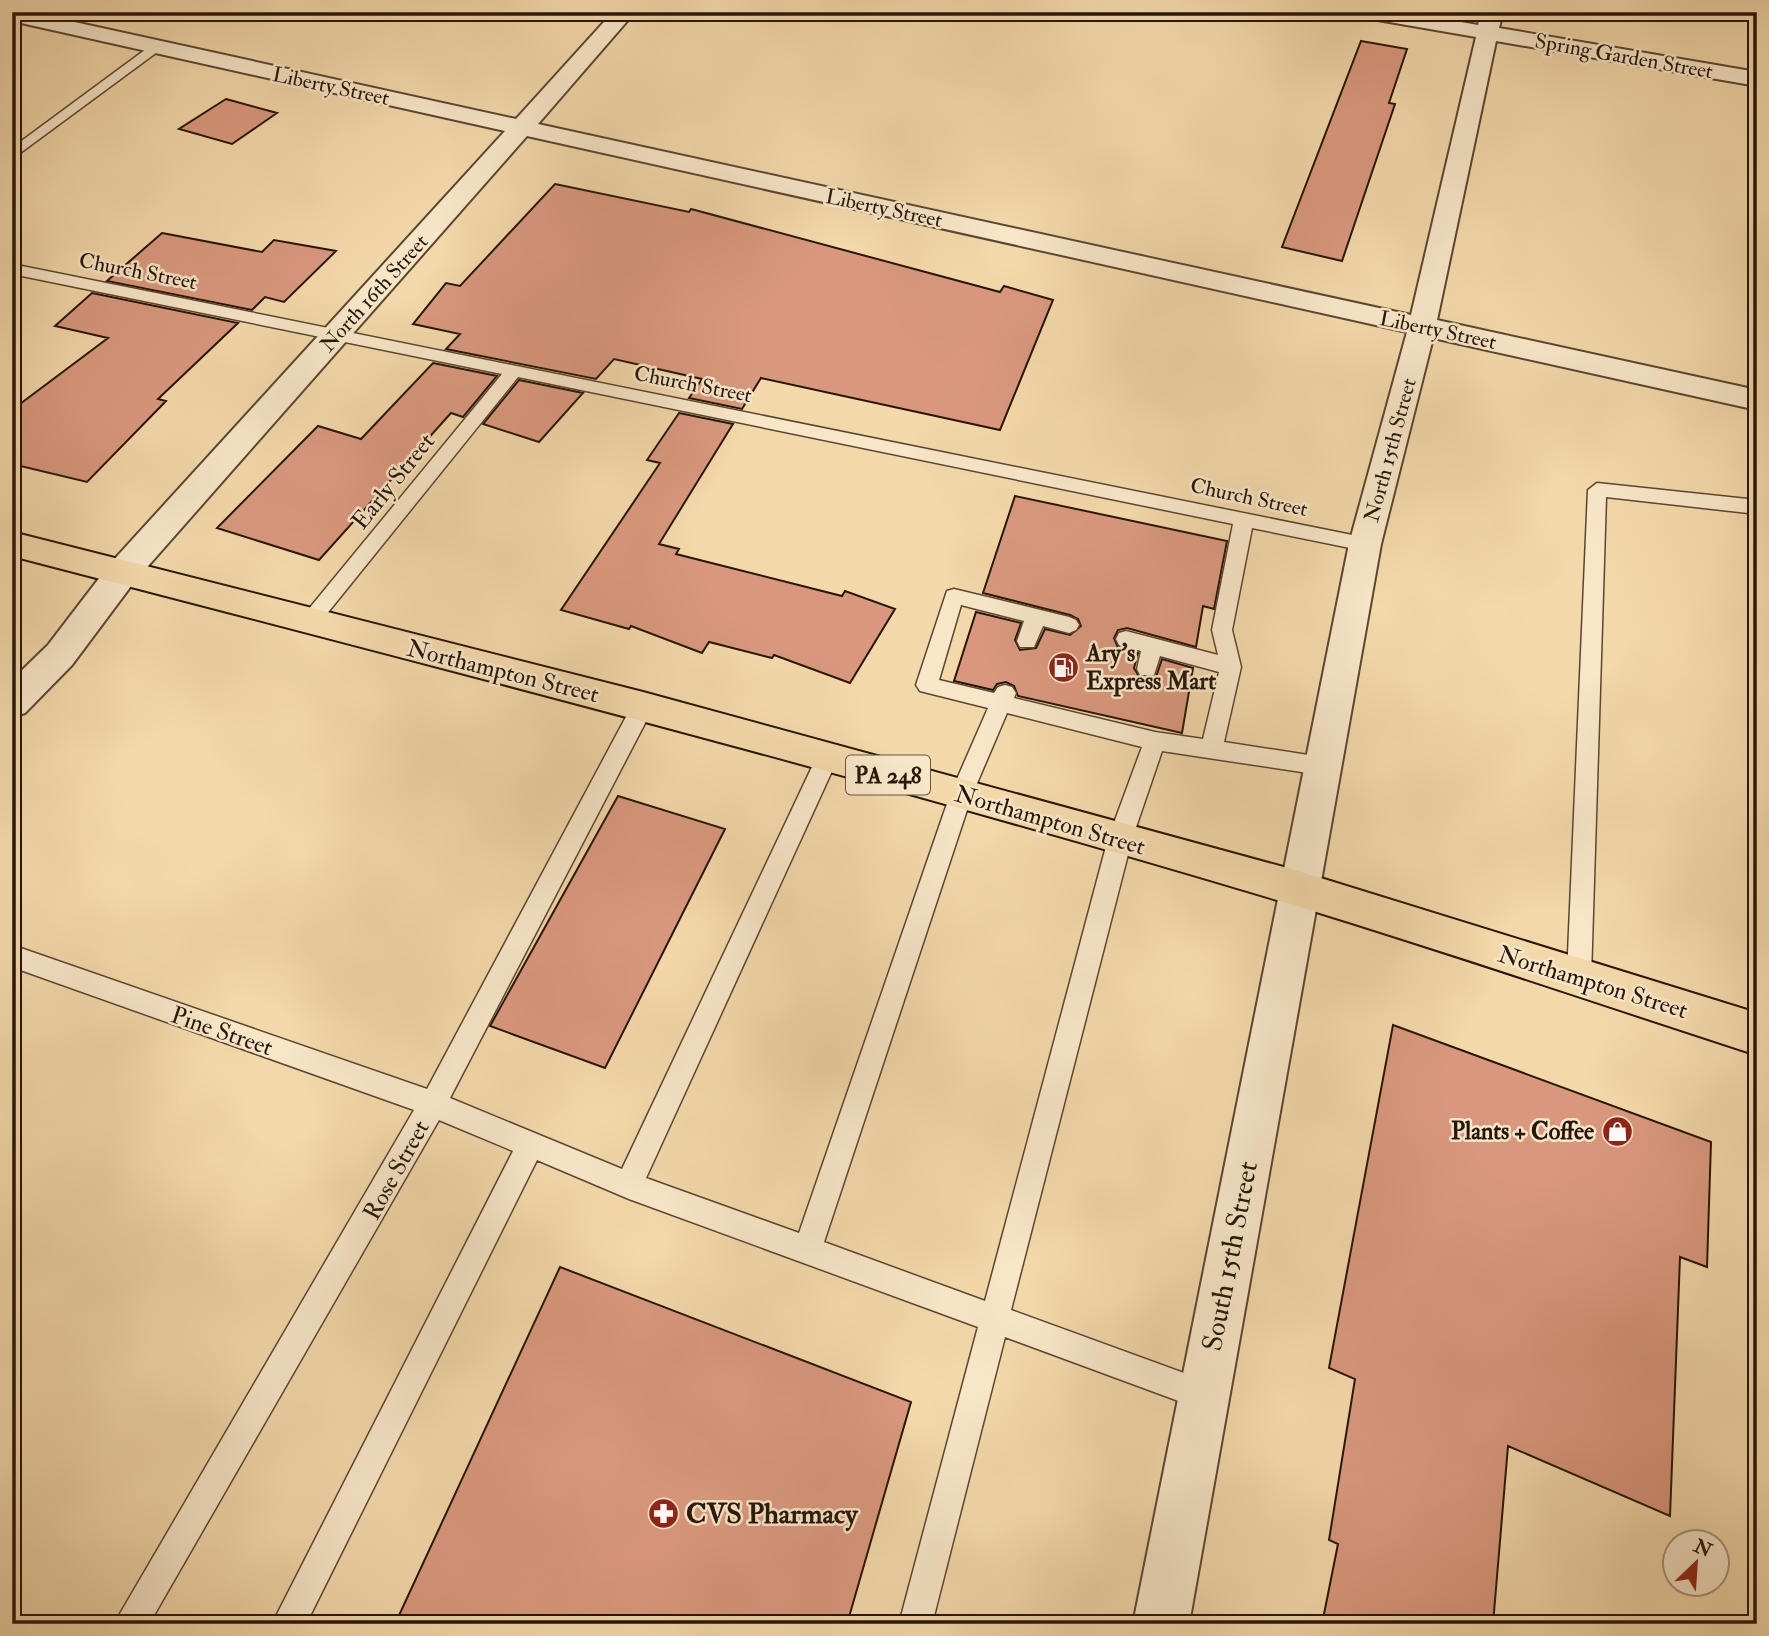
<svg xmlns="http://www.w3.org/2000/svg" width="1769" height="1636" viewBox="0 0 1769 1636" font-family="'IM FELL Double Pica',serif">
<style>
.building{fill:#d9987e;stroke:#271608;stroke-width:2}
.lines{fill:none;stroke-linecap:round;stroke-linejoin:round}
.service-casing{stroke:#5a4630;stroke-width:3}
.minor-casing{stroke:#5a4630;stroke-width:4}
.primary-casing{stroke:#271608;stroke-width:4}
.service{fill:#f7e6c8;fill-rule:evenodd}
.minor{fill:#f7e6c8;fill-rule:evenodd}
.primary{fill:#f3d8aa;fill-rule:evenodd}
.labels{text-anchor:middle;stroke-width:5;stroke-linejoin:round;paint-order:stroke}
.far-street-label{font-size:21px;fill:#271608;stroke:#f7e6c8}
.shield{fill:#f7e6c8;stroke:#655442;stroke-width:2}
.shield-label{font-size:23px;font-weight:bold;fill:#271608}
.street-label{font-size:24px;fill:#271608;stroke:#f7e6c8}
.poi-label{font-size:24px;font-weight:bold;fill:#271608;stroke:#f7e6c8;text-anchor:start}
.near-street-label{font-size:28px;fill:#271608;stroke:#f7e6c8}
.near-poi-label{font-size:28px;font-weight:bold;fill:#271608;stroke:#f7e6c8;text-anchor:start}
</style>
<rect width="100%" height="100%" fill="#f3d8aa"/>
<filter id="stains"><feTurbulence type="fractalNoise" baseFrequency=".00286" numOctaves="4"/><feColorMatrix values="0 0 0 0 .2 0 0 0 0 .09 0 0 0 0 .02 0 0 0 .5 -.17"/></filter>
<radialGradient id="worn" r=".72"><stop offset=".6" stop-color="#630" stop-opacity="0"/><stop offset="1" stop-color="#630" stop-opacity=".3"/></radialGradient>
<path class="building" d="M1361 41 1407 49 1389 103 1395 104 1342 261 1282 247Z
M226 99 277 113 232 144 179 129Z
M555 184 689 212 691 209 1000 292 1004 286 1053 300 1000 430 761 378 742 409 689 398 702 379 614 359 596 379 446 349 460 334 413 324 446 283 460 286Z
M162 233 262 252 274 240 336 251 284 302 265 297 252 310 107 281Z
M92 293 238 323 158 399 166 401 87 482 12 464V410L108 338 55 326Z
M433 363 497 376 463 417 451 413 319 560 217 528 318 426 361 439Z
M519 380 583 393 539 442 483 424Z
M679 413 733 424 659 544 679 549 676 554 842 596 845 591 895 609 850 683 774 655 772 658 709 642 702 653 631 626 629 629 561 610 660 463 647 460Z
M1015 496 1227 541 1214 609 1203 606 1196 647 1127 628 1118 630 1114 638 1118 648 1138 653 1134 668 1140 678 1156 677 1162 659 1193 668 1182 733 1018 696 1014 686 1006 682 997 684 993 690 954 681 976 612 1021 623 1015 640 1020 650 1036 648 1045 629 1070 635 1081 626 1078 619 1070 615 983 593Z
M618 796 725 829 605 1068 490 1026Z
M1393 1025 1711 1142 1707 1267 1680 1257 1670 1516 1508 1446 1493 1624H1322L1338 1544 1329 1540 1355 1379 1329 1368Z
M560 1267 911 1402 847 1624H395Z"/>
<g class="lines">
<defs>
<path id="service" d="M153 44 164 47 12 159V148Z
M12 264 1372 539 1375 544 1365 551 1252 528 1232 630 1241 667 1224 742 1321 757 1329 760 1332 766 1329 772 1321 775 1162 751 1132 839 1011 1310 1214 1384 1218 1395 1214 1406 1203 1410 1005 1337 932 1624H899L978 1327 629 1199 537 1160 306 1624H272L513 1151 439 1120 149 1624H114L414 1110 12 967V945L427 1089 635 700 643 697 651 700 654 706 450 1098 622 1169 819 752 827 749 835 752 838 758 646 1178 799 1233 950 795 988 708 920 691 916 685 947 591 954 589 1069 617 1076 620 1079 625 1076 630 1069 633 1043 626 1034 647H1020L1017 641 1024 621 961 605 939 680 994 693 998 687 1005 685 1012 687 1016 693 1014 698 1155 732 1203 739 1219 672 1160 656 1154 675H1140L1137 669 1141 651 1119 645 1116 639 1119 633 1126 631 1218 655 1212 630 1233 524 518 377 317 626H303L300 621 303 616 502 374 12 274ZM1007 713 1142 747 1108 839 985 1301 824 1242 972 795Z
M1597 483 1757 500V514L1606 497 1591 977 1588 985 1579 989 1570 985 1567 977 1588 490Z"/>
<path id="minor" d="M12 12H29L516 119 613 12H635L538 124 1411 315 1476 37 1366 18 1356 12H1405L1478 25 1481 12H1503L1499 28 1757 72V86L1496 41 1437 320 1757 390V410L1433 338 1381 544 1189 1624H1133L1349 544 1407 332 527 136 134 582 72 665 25 713 12 717V680L48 645 110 564 505 131 12 21Z"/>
<path id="primary" d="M12 532 643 692 1298 871 1757 1013V1055C1603 1005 1451 953 1297 906 872 778 442 668 12 556Z"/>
</defs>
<use href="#service" class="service-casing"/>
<use href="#minor" class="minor-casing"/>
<use href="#primary" class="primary-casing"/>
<use href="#service" class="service"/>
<use href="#minor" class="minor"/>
<use href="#primary" class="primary"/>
</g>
<defs>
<symbol id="fuel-disc" viewBox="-11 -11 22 22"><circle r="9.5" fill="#8f2418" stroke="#f7e6c8"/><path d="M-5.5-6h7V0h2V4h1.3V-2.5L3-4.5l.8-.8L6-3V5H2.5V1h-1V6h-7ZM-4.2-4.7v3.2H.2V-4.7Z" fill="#fff"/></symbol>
<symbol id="shop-disc" viewBox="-11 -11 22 22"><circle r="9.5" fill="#8f2418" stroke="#f7e6c8"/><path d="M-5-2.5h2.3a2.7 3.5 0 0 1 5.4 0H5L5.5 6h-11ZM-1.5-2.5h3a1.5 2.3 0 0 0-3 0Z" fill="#fff"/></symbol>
<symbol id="pharmacy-disc" viewBox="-11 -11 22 22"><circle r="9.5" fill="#8f2418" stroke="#f7e6c8"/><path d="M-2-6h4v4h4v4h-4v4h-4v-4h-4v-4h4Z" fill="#fff"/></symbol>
</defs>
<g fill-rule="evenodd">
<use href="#fuel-disc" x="1046" y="650" width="35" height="35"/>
<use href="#shop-disc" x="1600" y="1114" width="35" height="35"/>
<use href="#pharmacy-disc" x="646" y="1496" width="35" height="35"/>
</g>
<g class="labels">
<g class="far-street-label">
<text transform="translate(1624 56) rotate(10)" y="7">Spring Garden Street</text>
<text transform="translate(331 86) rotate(12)" y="7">Liberty Street</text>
<text transform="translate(884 208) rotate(12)" y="7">Liberty Street</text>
<text transform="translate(138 271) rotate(11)" y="7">Church Street</text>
<text transform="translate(374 293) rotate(-48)" y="7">North 16th Street</text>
<text transform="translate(1438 330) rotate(12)" y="7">Liberty Street</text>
<text transform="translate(693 384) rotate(11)" y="7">Church Street</text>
<text transform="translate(1390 450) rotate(-75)" y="7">North 15th Street</text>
<text transform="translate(1249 497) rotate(12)" y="7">Church Street</text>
</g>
<rect class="shield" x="846" y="755.5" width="84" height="39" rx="5"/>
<g class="shield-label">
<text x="888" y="783">PA 248</text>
</g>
<g class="street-label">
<text transform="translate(393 481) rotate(-51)" y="8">Early Street</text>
<text transform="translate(503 671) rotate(14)" y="8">Northampton Street</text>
<text transform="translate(1050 820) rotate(16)" y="8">Northampton Street</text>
<text transform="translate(1593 982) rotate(17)" y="8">Northampton Street</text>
<text transform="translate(222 1031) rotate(19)" y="8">Pine Street</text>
<text transform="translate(396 1170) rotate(-61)" y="8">Rose Street</text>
</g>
<g class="poi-label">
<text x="1086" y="661">Ary's<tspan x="1086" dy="28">Express Mart</tspan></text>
<text x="1594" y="1139" text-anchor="end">Plants + Coffee</text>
</g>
<g class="near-street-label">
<text transform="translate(1229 1256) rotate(-79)" y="10">South 15th Street</text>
</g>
<g class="near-poi-label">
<text x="686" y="1523">CVS Pharmacy</text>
</g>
</g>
<rect width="1769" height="1636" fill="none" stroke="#f3d8aa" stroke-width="42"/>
<rect x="14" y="14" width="1741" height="1608" fill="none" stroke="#271608" stroke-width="3.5"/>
<rect x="21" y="21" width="1727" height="1594" fill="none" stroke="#271608" stroke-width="2"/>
<g transform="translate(1696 1563) rotate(25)"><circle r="33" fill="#f7e6c8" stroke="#a4937b" stroke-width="2"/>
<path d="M0-5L12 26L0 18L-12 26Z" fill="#8f2418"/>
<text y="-10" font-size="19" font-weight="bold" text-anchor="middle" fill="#271608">N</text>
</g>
<rect width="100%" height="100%" filter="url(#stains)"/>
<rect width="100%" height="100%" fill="url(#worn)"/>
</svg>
